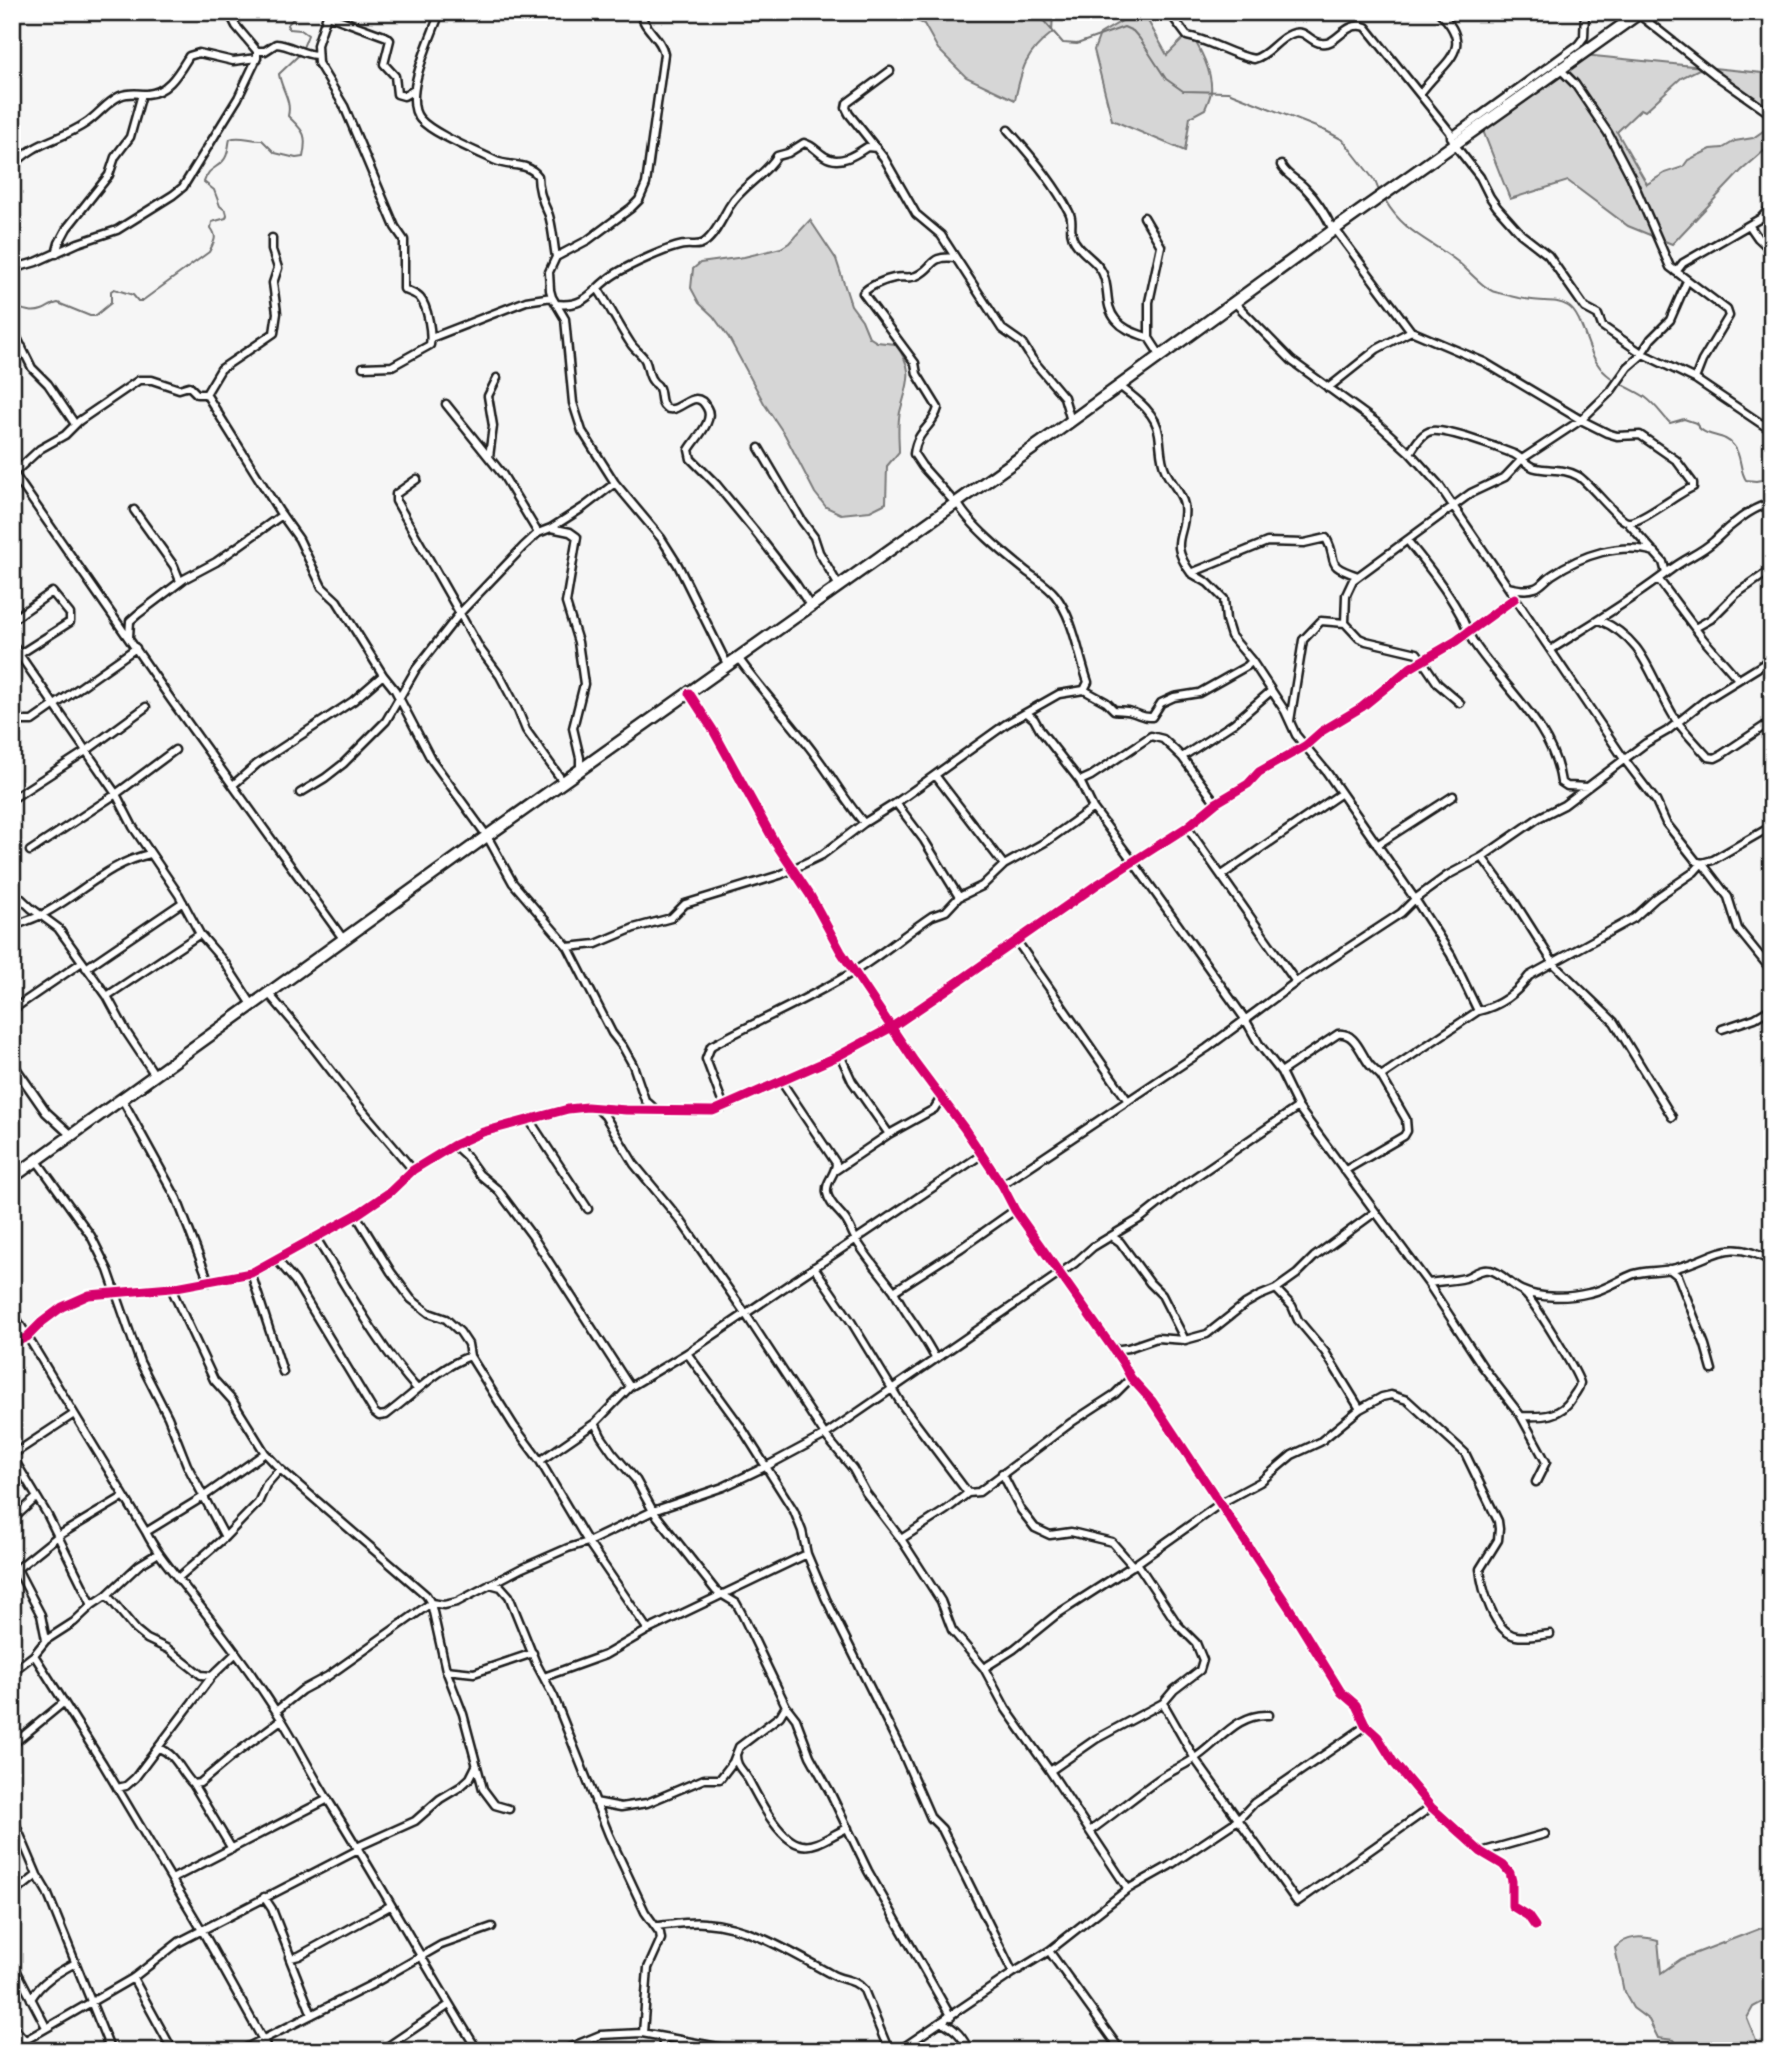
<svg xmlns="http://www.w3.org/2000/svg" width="1784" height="2063" viewBox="0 0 1784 2063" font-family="'Indie Flower',sans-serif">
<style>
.green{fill:#d6d6d6;stroke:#797979;stroke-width:2}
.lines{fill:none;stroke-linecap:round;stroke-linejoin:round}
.stream{stroke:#727272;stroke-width:2}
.minor-casing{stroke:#1c1c1c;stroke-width:11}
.tertiary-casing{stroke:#1c1c1c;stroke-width:12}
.primary-casing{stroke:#1c1c1c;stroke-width:15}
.minor{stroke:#fff;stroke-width:6}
.tertiary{stroke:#fff;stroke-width:7}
.primary{stroke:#fff;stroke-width:10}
.cycleway-casing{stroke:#fff;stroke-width:13}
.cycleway{stroke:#d6006c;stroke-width:9}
</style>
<rect width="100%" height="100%" fill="#f6f6f6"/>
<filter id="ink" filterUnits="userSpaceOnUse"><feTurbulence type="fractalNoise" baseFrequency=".0143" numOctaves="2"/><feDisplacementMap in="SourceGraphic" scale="14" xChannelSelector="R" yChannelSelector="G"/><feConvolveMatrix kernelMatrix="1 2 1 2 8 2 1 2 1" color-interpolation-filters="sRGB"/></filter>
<g filter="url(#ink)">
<path class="green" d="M899 12H1053L1052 33C1025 54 1022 68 1015 100L966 77 938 49 924 24Z
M1137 12H1143L1167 55 1190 32C1200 49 1213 72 1211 92 1210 98 1207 104 1205 109L1190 117 1185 151 1112 120 1094 50 1100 34Z
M1574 54 1772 74V119L1739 96 1711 70 1699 69 1681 78 1645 111 1641 109 1617 132 1647 184 1665 173 1683 167 1688 160 1711 149 1723 148 1735 141 1753 138 1772 125V144L1741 171 1672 244 1628 226 1568 181 1510 199 1480 123Z
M810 220 836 259 851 305 862 320 869 337 877 342 895 344C916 371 908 382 900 412 897 425 899 439 899 452L887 466 886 503 870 511 841 514 826 507 815 493 785 435 765 405 729 338 713 316 699 303 691 288 693 269 700 263 744 257 781 248 789 243Z
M1772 1924V1997L1753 2007 1747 2018 1760 2051H1682L1674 2040 1658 2038 1649 2020 1633 2008 1624 1992 1615 1948C1627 1935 1642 1936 1658 1940L1661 1973 1681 1959Z"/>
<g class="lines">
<path class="stream" d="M300 12 287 25 289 29 301 30 308 35 302 50
M1036 12 1063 43 1077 44 1124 27 1133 31 1140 39 1166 79 1183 91 1228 92 1326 131 1343 140 1375 181 1379 191
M1385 200C1404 233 1430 240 1458 262 1467 269 1485 290 1495 292 1506 295 1520 299 1532 300 1545 302 1556 299 1568 306 1582 314 1587 349 1597 363 1608 381 1628 386 1645 397 1657 406 1661 414 1670 423L1684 419 1696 423C1703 439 1724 432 1734 446 1742 456 1739 470 1746 480L1756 481 1772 478
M12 306C22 309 31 314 42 310 48 308 51 304 58 303L90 316H95L111 303V291L114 289 133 295 138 301H142L209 252C214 242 218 237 211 228L212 222 226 218 227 215 226 211 220 206 214 190 204 182C209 167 215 170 223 161 229 155 228 146 230 139 240 135 251 141 262 140L275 153 296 158 303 157C308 133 303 131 288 116 292 100 281 89 279 74L299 55"/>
<defs>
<path id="minor" d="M328 12 317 45 318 63 344 106 395 227 404 240V289C408 292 416 293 420 298 428 307 432 333 430 345L392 366 363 367
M440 12C432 36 401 98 420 119 433 134 476 151 494 160 509 168 527 161 538 176 538 190 542 201 548 213 552 221 554 247 556 257
M640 12C644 30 661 37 664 54L646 184 639 200 631 208 588 240 556 257 549 272 550 290 552 297 565 319 573 403 582 431 615 483 661 538 678 565 728 666
M1169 12 1187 36C1210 40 1231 55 1254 59 1269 55 1276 40 1291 34 1306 28 1309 42 1321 43 1338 46 1344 20 1366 27L1450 132 1454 144 1480 177 1490 197 1497 207 1521 234 1548 255 1585 308 1598 315 1602 326 1643 354 1695 379 1772 431
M1638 14 1714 74 1772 115
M327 15 387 37 390 40 384 64 395 76 397 94 404 96 414 90
M257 51H265L276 44C291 45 301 54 316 55
M1560 69 1575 84 1608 133 1631 177 1670 267 1727 310 1729 316 1702 361 1695 379
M890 71 847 103 846 108 849 114 884 158 916 214 941 235 1002 329 1022 343 1032 359 1064 397 1071 421
M1420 94C1442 62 1478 50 1439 12
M1008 130C1028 152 1056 186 1069 212 1075 222 1067 230 1075 242 1083 255 1098 261 1103 274 1110 290 1104 306 1116 320 1125 331 1137 333 1149 338
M1451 137 1578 45 1584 37 1585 12
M1281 165C1286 176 1297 179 1305 188 1317 200 1326 215 1333 230
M12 167C34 141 60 141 86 123 98 115 107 102 120 96 129 92 137 94 147 94 168 93 179 72 189 56L199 53 233 61 257 58
M1144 217 1161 246 1149 302V338L1160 355
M1749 225 1758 238 1772 251
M1335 229 1411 331 1484 362 1581 420 1607 433 1617 436 1640 435 1676 460 1693 483V487C1678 493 1640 524 1628 522 1618 521 1590 483 1578 476 1564 468 1551 471 1536 468 1528 467 1522 458 1514 454 1499 448 1447 429 1432 431 1422 432 1415 445 1410 453
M56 254 59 243 67 228 109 175 115 157 130 137 142 94
M12 269 36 262 78 243 117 230 173 195 183 187 238 98 257 58V51L236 26 229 12
M1676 272 1683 263 1761 218 1772 206
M598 289C610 307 619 326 631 344 635 350 642 354 645 360 648 366 648 375 652 380 656 386 656 382 659 388 662 395 659 403 666 408 679 416 695 384 707 408 715 421 695 439 689 450L691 459 716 484 754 530 796 584 811 607
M1234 302 1292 361 1377 423 1410 453 1439 485 1624 759 1656 801 1666 823 1696 861 1702 863 1713 860 1772 826
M556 304C588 308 592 288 615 274 628 266 670 246 685 245 692 244 699 247 705 242 715 235 723 217 729 207 741 186 765 176 777 156L788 153 804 143C814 146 816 151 824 156 839 166 855 155 867 147L877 148
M12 328 32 368 48 384 75 424
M431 338 526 301 552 297
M1642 353 1651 339 1670 320 1687 281
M12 367 22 347
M1118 385C1135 398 1156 412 1159 434 1161 447 1160 460 1166 472 1171 483 1182 493 1184 505 1188 536 1166 539 1191 573L1267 542 1304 543 1326 538C1340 563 1322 564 1358 576
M1328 388 1377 349 1411 331
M206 394 221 369 274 333 277 313 273 283 278 268 272 250V238
M446 404 503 475 538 533
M1764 424 1772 417
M759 448 802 521 814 537 819 552 839 586
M489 457 493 426 488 396 497 378
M12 471 172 701 344 940
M14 473 40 449 65 435 79 421 139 380H152L179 389 189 386 197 394H206L279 511 299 539 322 587 337 601 383 675 395 690 431 759 487 836 513 883 568 947 612 1033 623 1047 633 1065 645 1100 656 1110
M417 479 396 494V501L480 649 500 676 517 708 526 730 564 783
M955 503 922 466 914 454C917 429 932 429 938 408L917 374 915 363 863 293C869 286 884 280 894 278 901 276 909 279 916 276 935 268 928 255 955 258
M134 510 174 566 180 581
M1628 523 1663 562 1666 573
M551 528 570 532 577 537 566 603 578 642 584 684 573 728 580 758V769
M1407 540C1426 564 1445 587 1460 614 1465 623 1468 634 1474 643 1504 688 1553 725 1561 782L1567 786 1588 787
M1191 573 1208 583 1224 599 1226 620 1231 636 1252 661 1285 711 1296 735 1326 771 1415 899 1451 955 1478 1011
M1659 580 1703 639 1738 679
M1508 587C1517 589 1526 591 1535 588 1541 586 1546 579 1552 575 1581 555 1620 542 1655 552
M12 620 52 592 70 614V622L20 654
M1599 620C1647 640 1650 680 1676 720 1683 730 1699 747 1708 757L1715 758 1721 755 1772 721
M1345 623 1359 638 1366 641 1417 653 1438 684 1460 703
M1695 628 1711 619 1736 594 1772 569
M129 637 130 621 138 614 184 579 216 562 282 515
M12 644 116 794 133 827 179 895 200 934 225 963 253 1006
M1552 649C1591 624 1632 600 1669 571 1683 559 1700 554 1714 541 1726 529 1754 504 1772 504
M739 659C762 691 789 720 813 752 831 775 845 801 864 823
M1084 690 1106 702 1114 710C1120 711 1126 710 1131 712 1140 714 1142 718 1152 717L1161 703 1174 697 1199 693 1247 666 1252 661
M689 693 713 730 774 841 810 895 841 952 914 1061 964 1128 1002 1185 1015 1210 1123 1363 1131 1378 1152 1401 1290 1609 1341 1692 1356 1705 1366 1726 1378 1737 1394 1763 1431 1807 1481 1852 1503 1865 1510 1873 1512 1881V1906L1528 1916 1535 1926
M12 710 22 721H32L136 648
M1027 713 1034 719 1040 730 1080 781 1091 776 1151 736 1163 739 1182 757 1234 723 1271 691
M1290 721 1303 640 1321 621 1345 623 1346 595 1353 580 1471 493 1505 477 1522 459 1581 420 1611 391 1628 367 1643 354
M1182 757 1216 803
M935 775 1004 865
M1080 781 1093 808 1134 863 1245 1019 1259 1044 1281 1072 1338 1034C1355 1032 1360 1052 1369 1064 1372 1068 1377 1072 1381 1076L1478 1011C1500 1006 1516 994 1529 976L1634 918 1656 898 1694 872 1702 863 1728 897 1738 929 1772 971
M233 785 257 764 353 701 383 675
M300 793 325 778 343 764 386 721 416 669 460 613 523 547 538 533 551 528 584 507 615 483
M12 799 86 751 146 707
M896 803 924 840 959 897
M1187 827 1296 982
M1377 845 1453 796
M30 851 116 794 175 750
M1482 857 1514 901 1554 964 1614 1022 1672 1117
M1222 875 1340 794
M12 890 31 908 58 928 107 996 127 1033 155 1075
M12 927C22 922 34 919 43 914 80 895 108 863 150 854
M1016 940 1128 1101
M568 947 596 944 634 928 671 918 685 904 780 875 822 855 864 823 896 803 1006 724 1059 694 1084 690 1088 682C1078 654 1074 619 1055 595 1047 585 1036 579 1026 571 1005 554 969 525 957 502
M86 968 183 902
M269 994 298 1028 353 1099 413 1170
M107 996 200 934
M12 1010 82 962
M1722 1029 1755 1018 1772 1008
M840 1055 852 1081 889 1134
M1281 1072 1298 1107 1428 1283 1483 1367 1521 1416 1546 1462 1536 1482
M781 1081 836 1163C836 1175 825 1181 827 1193 829 1204 839 1211 845 1219 851 1227 853 1236 858 1243 869 1260 882 1275 894 1291L961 1248 1015 1210
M122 1099 177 1199 209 1282
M724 1107 706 1059 711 1046C758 1020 807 1000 853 972 880 956 905 934 932 916L946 911 959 897 982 886 1004 865 1047 841 1093 808
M597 1108 605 1116 634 1164 681 1221 745 1313 825 1435 853 1469 866 1493 901 1539 941 1601 952 1630 984 1668 1006 1709 1050 1771 1128 1889
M530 1121 588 1209
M454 1145 466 1156 479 1174 498 1190 533 1237 630 1387
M37 1161 91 1236 108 1270 140 1362 168 1417 187 1465 225 1537
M836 1170 889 1134 934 1109 942 1096
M1344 1171 1404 1136 1407 1131 1406 1119 1381 1076
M1002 1185 1207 1048 1296 982 1401 913 1415 899 1448 875 1482 857 1540 817 1564 805 1646 743 1667 731 1707 699 1772 659
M356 1215 391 1272 411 1299 429 1313 446 1319 460 1332 468 1344 470 1356 514 1426 540 1461 588 1542 648 1630
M1113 1237 1120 1242 1150 1283 1162 1295 1185 1340
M316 1238C348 1289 377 1344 417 1389
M277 1260 295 1281 374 1412 379 1416 386 1415C413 1395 438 1368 470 1356
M814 1267 852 1323 902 1405 968 1493
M1669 1269 1678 1276 1705 1345 1712 1370
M251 1273 283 1372
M1428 1283C1440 1281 1453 1281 1465 1278 1473 1275 1481 1268 1490 1270 1501 1272 1510 1285 1521 1290 1540 1299 1569 1298 1589 1293 1606 1290 1618 1280 1634 1274 1647 1270 1662 1272 1676 1268 1717 1257 1727 1236 1772 1262
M171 1288 214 1380 232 1400 265 1453 280 1469 426 1595 431 1603 446 1670 463 1714 483 1789 495 1805 509 1809
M1276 1289 1292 1306 1298 1320 1325 1352 1360 1409
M894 1291C905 1315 924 1334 935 1358
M12 1311 146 1532C158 1556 176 1575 192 1596 221 1632 249 1669 274 1708 294 1737 309 1770 328 1800 380 1882 426 1968 478 2051
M12 1344 27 1337 42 1322 62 1307 89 1295 171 1288 251 1273 356 1215 390 1192 413 1170 454 1145 483 1132 568 1109 587 1107 626 1110 713 1111 836 1057 892 1027 942 993 1095 886 1187 827 1216 803 1248 784 1259 772 1305 746 1322 731 1362 707 1410 668 1456 641 1515 598
M1113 1350 1128 1348 1157 1338 1185 1340 1207 1334 1245 1304 1259 1296 1276 1289 1297 1274 1314 1257 1374 1213
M687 1353 741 1427 794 1511 802 1531 807 1554 826 1599 903 1754 931 1818 942 1829 1013 1973
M1521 1416C1542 1417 1561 1417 1572 1398 1576 1391 1579 1390 1580 1383 1576 1370 1534 1301 1524 1293
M595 1423 601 1436 612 1452 636 1480 653 1511 716 1591 736 1603 742 1614 786 1706 796 1719 810 1756 830 1792 868 1871 951 2017
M12 1455 74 1414
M12 1456 47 1514 92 1605
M540 1461 595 1423 630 1387 687 1353 981 1155
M1002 1473 1021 1510 1035 1528 1050 1535 1071 1532 1112 1542 1133 1566
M12 1520 36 1498
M146 1532 203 1497 265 1453
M901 1539 946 1510 968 1493 979 1492 1072 1422 1115 1394 1131 1378
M1137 1563 1178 1625 1196 1643 1203 1660 1200 1670 1174 1690 1163 1703
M17 1569 41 1615 46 1640
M12 1573 58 1536 123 1497
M178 1578 225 1537 258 1503 266 1485 280 1469
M490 1584 501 1587 509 1596 536 1663 554 1697 609 1835 645 1912 660 1933 661 1939 648 1968 643 2033
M107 1595 136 1630 147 1639 168 1649 201 1675 212 1676
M34 1655 103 1764 203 1932 269 2051
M984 1668 1014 1649 1056 1615 1137 1563 1221 1503 1260 1482 1292 1455 1320 1442 1360 1409 1382 1397 1391 1395 1407 1400 1465 1453 1498 1521 1499 1529 1498 1540 1480 1569C1482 1589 1494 1632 1516 1636 1526 1638 1540 1635 1550 1634
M446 1670 474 1673 533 1653
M12 1672 34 1655 46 1640 74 1622 92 1605 107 1595 139 1565 157 1554
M544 1677 605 1655 648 1630 807 1554
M276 1711 302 1690 328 1676 431 1603 444 1605 457 1602 520 1569 568 1548 588 1542 653 1511 723 1487 767 1466 825 1435 1075 1263 1093 1247 1141 1218 1179 1188 1298 1107
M12 1745 63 1703
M159 1748C177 1755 180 1771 193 1784L200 1783 231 1757 281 1720
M736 1755C736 1767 743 1770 748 1779 758 1797 779 1842 802 1845 817 1848 834 1833 848 1828
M1050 1771 1096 1739 1163 1703 1195 1759 1297 1902 1431 1807
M193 1784 232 1849
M117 1788 126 1786 135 1778 212 1676 236 1653
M595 1802 621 1807 647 1803 704 1779H720L733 1762 739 1747 780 1716 786 1706
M12 1816 37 1875 47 1892 111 2051
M1090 1831C1112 1815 1133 1798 1155 1782 1166 1773 1180 1768 1192 1760 1218 1744 1236 1713 1269 1715
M357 1847 415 1821 440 1799 460 1787 470 1778 476 1766
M1481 1852 1545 1834
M172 1879 328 1799
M12 1895 37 1875
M264 1897 272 1909 291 1958 299 1956 390 1906
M656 1926C672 1925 689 1921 705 1923 750 1926 792 1953 831 1974 843 1981 854 1978 864 1990L889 2051
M1049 1951 1121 2051
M289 1957 312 2015
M12 1962 46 2027
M133 1978 173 2051
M31 1999C42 1981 57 1973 75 1963
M942 2022C956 2029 963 2037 969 2051
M12 2026 25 2040
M662 2037 664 2051
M12 2048 133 1978 179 1942 358 1850
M240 2051 373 1984 441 1945 492 1927
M381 2051 449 2005
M561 2051 600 2035 642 2033 740 2051
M898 2051 1013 1973 1049 1951 1128 1889 1169 1866 1238 1820 1254 1803 1366 1726"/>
<path id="tertiary" d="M12 1063 46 1112 71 1135"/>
<path id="primary" d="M12 1178 487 836 1056 432 1335 229 1641 12"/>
</defs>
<use href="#minor" class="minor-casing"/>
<use href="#tertiary" class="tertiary-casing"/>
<use href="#primary" class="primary-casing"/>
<use href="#minor" class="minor"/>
<use href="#tertiary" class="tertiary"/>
<use href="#primary" class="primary"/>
<defs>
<path id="cycleway" d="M689 693 713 730 774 841 810 895 841 952 914 1061 964 1128 1002 1185 1015 1210 1123 1363 1131 1378 1152 1401 1290 1609 1341 1692 1356 1705 1366 1726 1378 1737 1394 1763 1431 1807 1481 1852 1503 1865 1510 1873 1512 1881V1906L1528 1916 1535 1926
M12 1344 27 1337 42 1322 62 1307 89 1295 171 1288 251 1273 356 1215 390 1192 413 1170 454 1145 483 1132 568 1109 587 1107 626 1110 713 1111 836 1057 892 1027 942 993 1095 886 1187 827 1216 803 1248 784 1259 772 1305 746 1322 731 1362 707 1410 668 1456 641 1515 598"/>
</defs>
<use href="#cycleway" class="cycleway-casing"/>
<use href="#cycleway" class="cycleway"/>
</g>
</g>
<rect width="1784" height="2063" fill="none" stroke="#fff" stroke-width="42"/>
<rect x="21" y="21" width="1742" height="2021" fill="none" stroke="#1c1c1c" stroke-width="2.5" filter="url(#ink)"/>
</svg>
